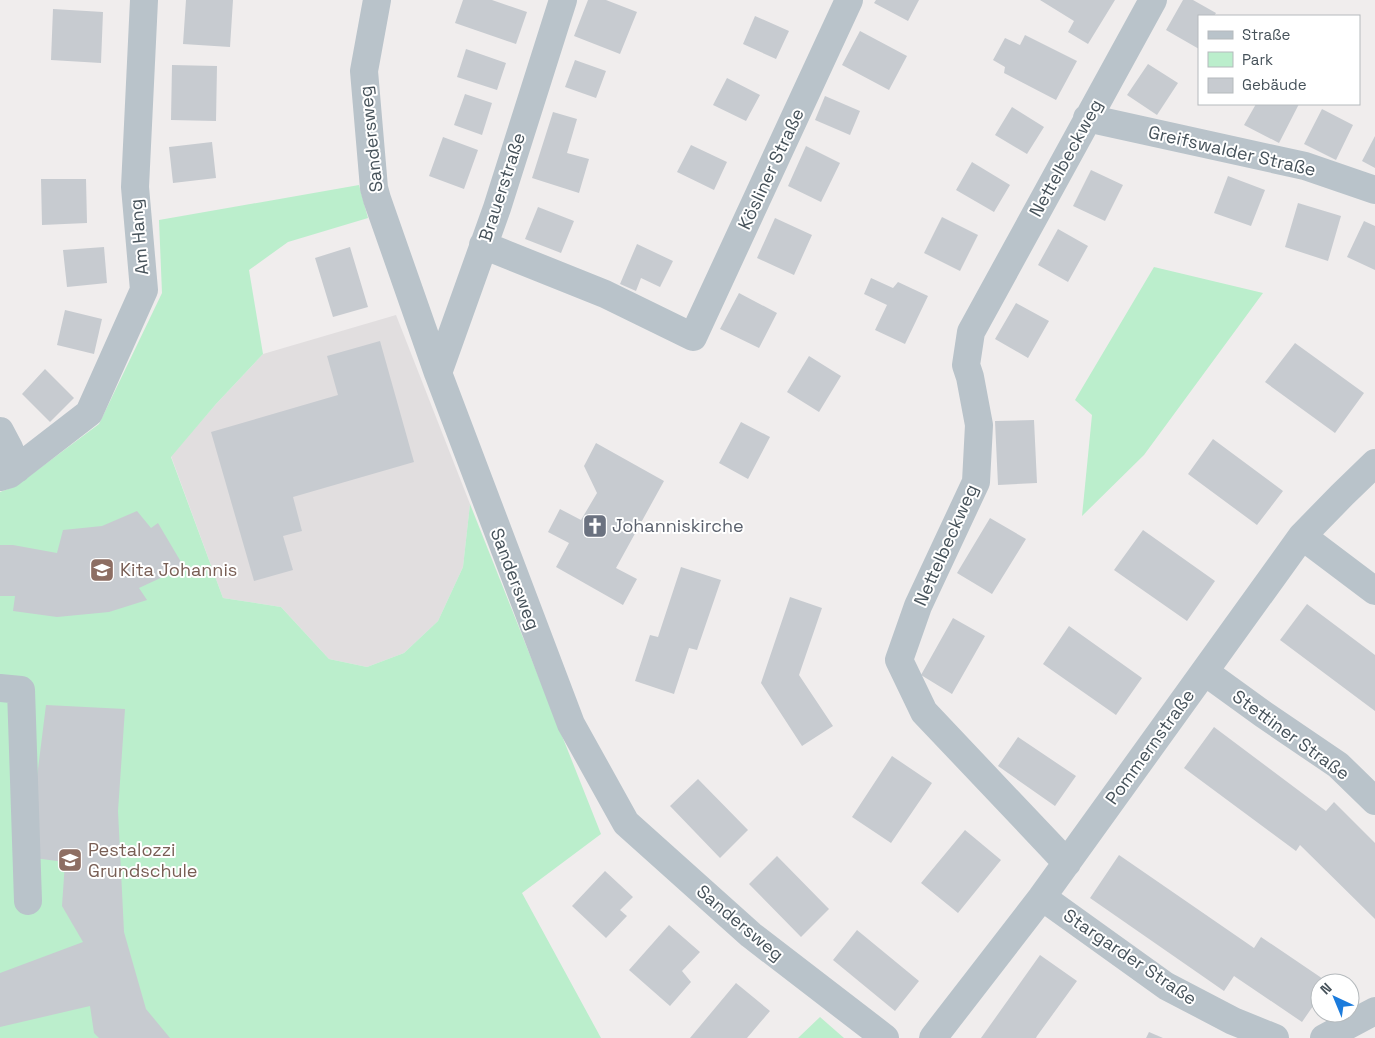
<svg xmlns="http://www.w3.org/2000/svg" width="1375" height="1038" viewBox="0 0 1375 1038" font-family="'Space Grotesk',sans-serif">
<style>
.education{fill:#e1dedf}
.green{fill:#bec}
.building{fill:#c7cbd0}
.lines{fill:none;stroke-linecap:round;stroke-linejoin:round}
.minor{stroke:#b9c3ca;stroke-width:28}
.labels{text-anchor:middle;stroke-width:4;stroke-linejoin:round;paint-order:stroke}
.street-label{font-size:18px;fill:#46525a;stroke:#fff}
.worship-label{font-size:18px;fill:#5b616d;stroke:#fff;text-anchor:start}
.education-label{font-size:18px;fill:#785e54;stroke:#fff;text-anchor:start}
</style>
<rect width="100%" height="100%" fill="#f0eded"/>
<path class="education" d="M396 315 470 504 463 567 438 621 404 653 367 667 329 659 281 607 223 598 171 456 216 404 263 354Z"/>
<path class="green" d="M359 185 368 218 288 242 249 270 263 354 216 404 171 457 223 598 281 607 329 659 367 667 404 653 438 621 463 567 470 504 601 834 522 893 601 1038H0V492L16 486 99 424 162 293 159 220Z
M1154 267 1263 293 1144 455 1082 516 1092 415 1075 400Z
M820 1017 844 1038H798Z"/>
<path class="building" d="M186 0H233L230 47 183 44Z
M463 0H492L527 12 516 44 455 23Z
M588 0H606L637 12 620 54 574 36Z
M876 0H919L908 21 874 3Z
M1040 0H1115L1088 44 1068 32 1074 21Z
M1183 0H1193L1216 13 1214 16H1199V49L1166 30Z
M53 9 103 12 101 63 51 60Z
M755 16 789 31 776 59 743 44Z
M860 31 907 56 889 90 842 65Z
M1025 35 1077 61 1056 100 1004 73 1005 67 993 60 1005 38 1020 45Z
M466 49 506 63 497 90 457 77Z
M575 60 606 71 596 98 565 87Z
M1148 64 1178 83 1157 115 1127 95Z
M172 65 217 66 216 121 171 120Z
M727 78 760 95 746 121 713 105Z
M465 94 492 103 482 135 454 125Z
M825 96 860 111 850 135 815 120Z
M1256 104H1299L1279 143 1244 125Z
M1012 107 1044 127 1027 154 995 135Z
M1322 109 1353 125 1336 160 1304 144Z
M553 112 577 119 567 153 589 159 579 193 532 178Z
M1375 136V168L1362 161Z
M443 137 478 150 464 189 429 176Z
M212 142 216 178 173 183 169 147Z
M691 145 727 162 714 190 677 172Z
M806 146 840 163 821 202 788 186Z
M972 162 1010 185 994 212 956 190Z
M1091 170 1123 185 1105 221 1073 206Z
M1228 176 1265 190 1251 226 1214 213Z
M41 179H86L87 223 42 225Z
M1298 203 1341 216 1328 261 1285 247Z
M538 207 574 221 561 253 525 239Z
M942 217 978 235 960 271 924 253Z
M775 218 812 235 794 275 757 258Z
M1364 221 1375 226V270L1347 257Z
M1058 229 1088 246 1068 282 1038 265Z
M637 244 673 261 660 287 641 278 636 291 620 284Z
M104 247 107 283 67 287 63 250Z
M350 247 368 307 333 317 315 258Z
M871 278 893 288 898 282 928 296 905 344 875 330 887 305 864 294Z
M739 293 777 313 759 348 720 329Z
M1016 303 1049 321 1028 358 995 339Z
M65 310 102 319 94 354 57 345Z
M380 341 414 462 293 497 302 531 283 536 293 570 254 581 211 432 338 395 327 356Z
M1295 343 1364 393 1335 433 1265 382Z
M809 356 841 376 819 412 787 392Z
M45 369 74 398 50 422 22 394Z
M1034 420 1037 483 998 485 995 421Z
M741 422 770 437 748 479 719 463Z
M1213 439 1283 491 1257 525 1188 474Z
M596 443 664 481 616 568 637 579 623 605 556 567 569 543 548 532 560 509 581 520 597 493 584 466Z
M137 511 151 528 158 523 184 567 139 588 147 600 109 612 57 617 13 611 15 596H0V545H13L57 553 63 530 102 526Z
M990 518 1026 539 992 594 957 573Z
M1143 530 1215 581 1187 621 1114 570Z
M681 567 721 580 697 650 689 648 674 694 635 681 650 635 658 637Z
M790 597 822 608 799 675 833 726 802 746 761 683Z
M1307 604 1375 655V711L1280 640Z
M953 618 985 636 952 694 921 675Z
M1069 626 1142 678 1116 715 1043 664Z
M46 705 125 709 118 811 124 932 146 1009 170 1038H99L94 1033 90 1006 0 1027V973L83 942 62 906 65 862 34 858 31 825Z
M1214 727 1326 811 1334 802 1375 843V919L1300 845 1296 851 1184 768Z
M1018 737 1076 776 1055 806 998 766Z
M892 756 932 783 891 843 852 817Z
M698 779 748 830 720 858 670 806Z
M965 830 1001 860 958 913 921 883Z
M1119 855 1254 948 1261 937 1329 983H1320V996L1302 1022 1234 976 1224 991 1090 898Z
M777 856 829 909 801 937 749 884Z
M605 871 633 897 620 910 627 916 606 938 572 906Z
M669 925 700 952 682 971 691 982 670 1006 629 970Z
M857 930 919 981 895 1011 833 960Z
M1040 955 1077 981 1037 1036 1036 1038H981Z
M736 983 770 1011 747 1038H690Z
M1149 1032 1163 1038H1146Z"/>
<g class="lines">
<path class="minor" d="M377 0 364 71 374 188 377 199 438 373 571 724 626 823 751 935 885 1038
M1087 118 1305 166 1375 190
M483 245 605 294 693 337 849 0
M438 373 497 208 563 0
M0 431 9 448 17 469
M0 477 10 474 89 413 144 290 135 187 144 0
M1302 536 1375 591
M1205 672 1263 714 1338 765 1375 801
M0 688 21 690 28 901
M1067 863 924 712 899 660 918 606 976 482 979 425 970 377 966 365 971 332 1153 0
M1042 897 1166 986 1233 1021 1275 1038
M933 1038 1042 897 1302 536 1342 495 1375 463
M1324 1038 1375 1011"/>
</g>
<defs>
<symbol id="church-square" viewBox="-11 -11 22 22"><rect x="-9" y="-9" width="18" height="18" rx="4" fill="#6b7280" stroke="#fff"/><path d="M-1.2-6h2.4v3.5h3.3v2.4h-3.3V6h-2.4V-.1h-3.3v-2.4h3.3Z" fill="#fff"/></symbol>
<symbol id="school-square" viewBox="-11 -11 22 22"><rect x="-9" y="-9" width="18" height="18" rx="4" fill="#8d6e63" stroke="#fff"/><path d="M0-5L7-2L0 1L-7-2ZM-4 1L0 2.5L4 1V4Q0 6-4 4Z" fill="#fff"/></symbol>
</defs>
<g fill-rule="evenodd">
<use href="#church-square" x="581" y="512" width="28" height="28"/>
<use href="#school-square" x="88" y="556" width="28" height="28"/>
<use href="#school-square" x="56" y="846" width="28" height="28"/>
</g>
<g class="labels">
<g class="street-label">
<text transform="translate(371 139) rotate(-96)" y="6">Sandersweg</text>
<text transform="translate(1232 151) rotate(13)" y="6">Greifswalder Straße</text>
<text transform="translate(1066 158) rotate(-61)" y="6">Nettelbeckweg</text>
<text transform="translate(771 169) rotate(-65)" y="6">Kösliner Straße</text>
<text transform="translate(502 187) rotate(-72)" y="6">Brauerstraße</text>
<text transform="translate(139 237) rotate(-95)" y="6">Am Hang</text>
<text transform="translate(946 545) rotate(-66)" y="6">Nettelbeckweg</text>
<text transform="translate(515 579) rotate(69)" y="6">Sandersweg</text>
<text transform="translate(1291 735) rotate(36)" y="6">Stettiner Straße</text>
<text transform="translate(1150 747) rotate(-54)" y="6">Pommernstraße</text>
<text transform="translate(740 923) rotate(40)" y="6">Sandersweg</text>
<text transform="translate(1130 957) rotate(34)" y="6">Stargarder Straße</text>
</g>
<g class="worship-label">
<text x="612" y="532">Johanniskirche</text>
</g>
<g class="education-label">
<text x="120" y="576">Kita Johannis</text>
<text x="88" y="856">Pestalozzi<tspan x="88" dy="21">Grundschule</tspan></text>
</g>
</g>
<rect x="1198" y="15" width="162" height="90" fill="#ffffff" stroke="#b5babd"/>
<rect x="1208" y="31" width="25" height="8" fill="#b9c3ca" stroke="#b5babd"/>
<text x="1242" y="40" font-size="15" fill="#46525a">Straße</text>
<rect x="1208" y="52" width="25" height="15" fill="#bbeecc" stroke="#b5babd"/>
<text x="1242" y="65" font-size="15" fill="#46525a">Park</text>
<rect x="1208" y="78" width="25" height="15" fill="#c7cbd0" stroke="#b5babd"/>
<text x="1242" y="90" font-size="15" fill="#46525a">Gebäude</text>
<g transform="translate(1335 998) rotate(316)"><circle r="24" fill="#ffffff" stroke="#b5babd"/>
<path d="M0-4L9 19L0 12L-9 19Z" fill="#1b7bdc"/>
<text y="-8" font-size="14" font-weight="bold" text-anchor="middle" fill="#46525a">N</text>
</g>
</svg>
